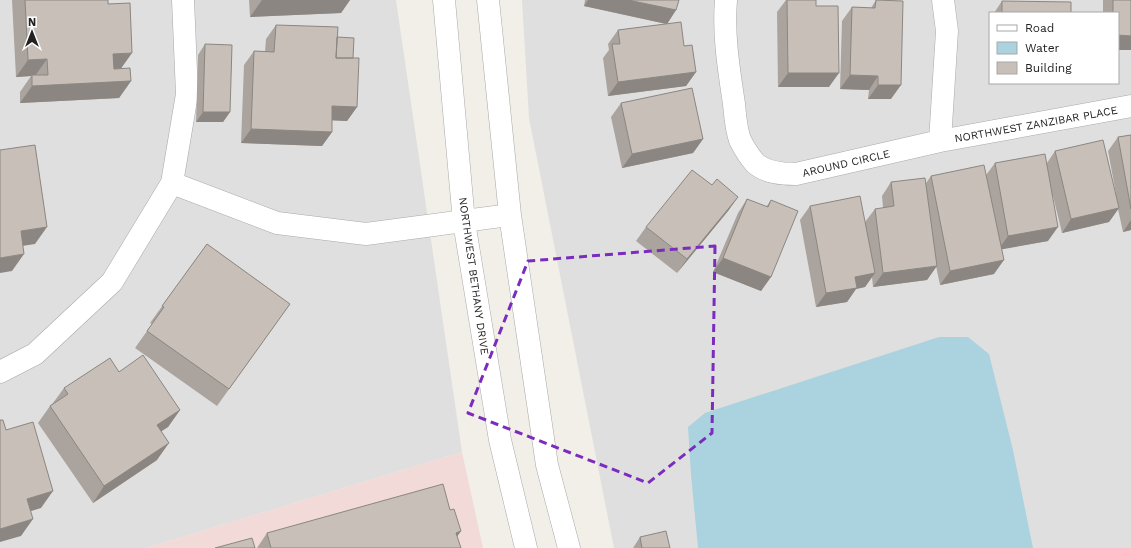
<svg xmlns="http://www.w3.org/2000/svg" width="1131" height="548" viewBox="0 0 1131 548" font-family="'Work Sans',sans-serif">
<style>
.residential{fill:#e0dfdf;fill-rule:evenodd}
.commercial{fill:#f2dad9}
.water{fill:#aad3df}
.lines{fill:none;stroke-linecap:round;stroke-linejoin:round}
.minor-casing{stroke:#a9a9a9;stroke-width:23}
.minor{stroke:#fff;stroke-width:22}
.wall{fill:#aba49e}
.shaded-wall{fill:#8b8681}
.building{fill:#c7bfb8;stroke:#8b8681}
.marked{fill:none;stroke:#7b2cbf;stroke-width:3;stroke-dasharray:8 5;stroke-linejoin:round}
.labels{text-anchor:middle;stroke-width:3;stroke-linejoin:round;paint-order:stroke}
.street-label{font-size:11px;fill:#222;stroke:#fff}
</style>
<rect width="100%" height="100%" fill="#f2efe9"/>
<path class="residential" d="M0 0H396L462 452 146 548H0Z
M522 0H1131V548H614L529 118ZM990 13H1118V83H990Z"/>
<path class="commercial" d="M462 452 483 548H146Z"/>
<path class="water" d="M939 337H968L989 354 1013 450 1033 548H698L691 475 688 427 705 413Z"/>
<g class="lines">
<defs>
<path id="minor" d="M444 0 464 222 500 440 526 548
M488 0 510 215 547 465 569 548
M726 0C723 35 729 70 734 104 735 115 736 129 740 140 744 148 749 156 755 163 766 173 782 174 796 174L940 141 947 31 943 0
M940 141 1131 106
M172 183 277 223 366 234 510 215
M0 372 35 354 112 282 172 183 187 94 183 0"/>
</defs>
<use href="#minor" class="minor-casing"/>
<use href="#minor" class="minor"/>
</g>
<path class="wall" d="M12 0H108V4L121 69 131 81 119 98 20 103V92L31 76 16 77Z
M249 0H350L341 13 250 17Z
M585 0H679L676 10 667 24 684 46 696 72 686 86 608 96 603 58 609 50 608 44 618 30 666 24 584 6Z
M786 0H816V6L829 87H778L777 12Z
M876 0 891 99H868L869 90 840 89 842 21 852 7 871 8Z
M1103 0H1131V50H1118V13H1103Z
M1002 1 1071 13H994Z
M276 25 337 37 353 58 357 107 347 121 332 120V132L322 146 241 143 244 65 254 51 265 52 266 39Z
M205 44 230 112 223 122H196L198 55Z
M621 103 703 139 693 153 622 168 611 117Z
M1131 135V230L1123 232 1118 209 1109 222 1062 233 1053 196 1048 241 1001 249 994 274 940 285 936 266 927 280 873 287 872 277 865 287 856 289 847 302 816 307 800 220 810 206 865 222 875 209 883 208 882 196 891 182 926 183 931 176 986 175 995 163H1047L1055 151 1116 194 1108 151 1118 137Z
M712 185 738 197 728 211 677 273 636 241 646 227Z
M747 199 766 207 771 200V277L761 291 713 272 738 213Z
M207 244 290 304 217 406 135 348 152 324 150 323Z
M64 388 180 410 168 427 161 431 157 460 93 503 38 423 50 406 53 403Z
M450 510 461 531 457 536 461 548H257L267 533Z
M640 537 670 548H633Z"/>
<path class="shaded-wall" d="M262 0H350L341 13 250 17Z
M588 0H628L676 10 667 24 584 6Z
M1118 35 1131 36V50H1118Z
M132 53 120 70 101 71 113 54Z
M47 59 35 76 32 75 31 76 16 77 28 60Z
M696 72 686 86 608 96 618 82Z
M788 73H839L829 87H778Z
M850 75 878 76 869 90 840 89Z
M131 81 119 98 20 103 32 86Z
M878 85H901L891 99H868Z
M332 106 357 107 347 121 323 120Z
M203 112H230L223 122H196Z
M251 129 332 132 322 146 241 143Z
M703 139 693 153 622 168 632 154Z
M738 197 728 211 677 273 687 259Z
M1119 208 1109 222 1062 233 1071 219Z
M1131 220V230L1123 232Z
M47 227 35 244 9 248 21 231Z
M1058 227 1048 241 998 250 1008 236Z
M24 254 12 271 0 273V258Z
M723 258 771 277 761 291 713 272Z
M1004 260 994 274 940 285 950 271Z
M937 266 927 280 873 287 883 273Z
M875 273 865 287 856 289 847 302 816 307 826 293 855 277Z
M180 410 168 427 145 442 157 425Z
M169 443 157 460 93 503 104 486Z
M53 491 41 508 15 516 27 499Z
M33 519 21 536 0 542V529Z
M461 531 449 548 456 533Z"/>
<path class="building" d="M25 0H108V4L130 3 132 53 113 54 114 69 130 68 131 81 32 86V75H48L47 59 28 60Z
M628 0H679L676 10Z
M787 0H816V6H838L839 73H788Z
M876 0 903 1 901 85H878V76L850 75 852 7 875 8Z
M1113 0H1131V36L1118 35V13H1113Z
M1002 1 1071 2V13H1002Z
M681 22 684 46 692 45 696 72 618 82 612 44H620L618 30Z
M276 25 338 27 336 58H359L357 107 332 106V132L251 129 254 51 274 52Z
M337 37 354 38 353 58H336Z
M205 44 232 45 230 112H203Z
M692 88 703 139 632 154 621 103Z
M1131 135V209L1118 137Z
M1103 140 1119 208 1071 219 1055 151Z
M35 145 47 227 21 231 24 254 0 258V150Z
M1045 154 1058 227 1008 236 995 163Z
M984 165 1004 260 950 271 931 176Z
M692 170 712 185 717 179 738 197 687 259 646 227Z
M925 178 937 266 883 273 875 209 894 206 891 182Z
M860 196 875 273 855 277 857 288 826 293 810 206Z
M747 199 768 207 771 200 798 211 771 277 723 258Z
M207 244 290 304 229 389 147 331 164 307 162 306Z
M143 355 180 410 157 425 169 443 104 486 50 406 68 394 64 388 110 358 119 372Z
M0 420H3L6 430 33 422 53 491 27 499 33 519 0 529Z
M443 484 450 510 454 509 461 531 456 533 461 548H271L267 533Z
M666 531 670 548H642L640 537Z
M252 538 255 548H215Z"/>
<path class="marked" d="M715 246 712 433 648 483 468 413 528 261Z"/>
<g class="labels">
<g class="street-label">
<text transform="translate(1036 124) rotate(-10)" y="4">NORTHWEST ZANZIBAR PLACE</text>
<text transform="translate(846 163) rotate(-13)" y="4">AROUND CIRCLE</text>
<text transform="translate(474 276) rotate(82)" y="4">NORTHWEST BETHANY DRIVE</text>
</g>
</g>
<rect x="989" y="12" width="130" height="72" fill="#ffffff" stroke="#a7a7a7"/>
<rect x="997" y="25" width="20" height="6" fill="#ffffff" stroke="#a7a7a7"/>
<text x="1025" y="32" font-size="12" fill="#222222">Road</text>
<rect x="997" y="42" width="20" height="12" fill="#aad3df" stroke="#a7a7a7"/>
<text x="1025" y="52" font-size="12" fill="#222222">Water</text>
<rect x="997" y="62" width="20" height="12" fill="#c7bfb8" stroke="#a7a7a7"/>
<text x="1025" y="72" font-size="12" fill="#222222">Building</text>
<g transform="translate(32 32)" stroke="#ffffff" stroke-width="3" paint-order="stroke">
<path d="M0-3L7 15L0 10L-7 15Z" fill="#222222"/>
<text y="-6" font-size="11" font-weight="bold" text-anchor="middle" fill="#222222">N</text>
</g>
</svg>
